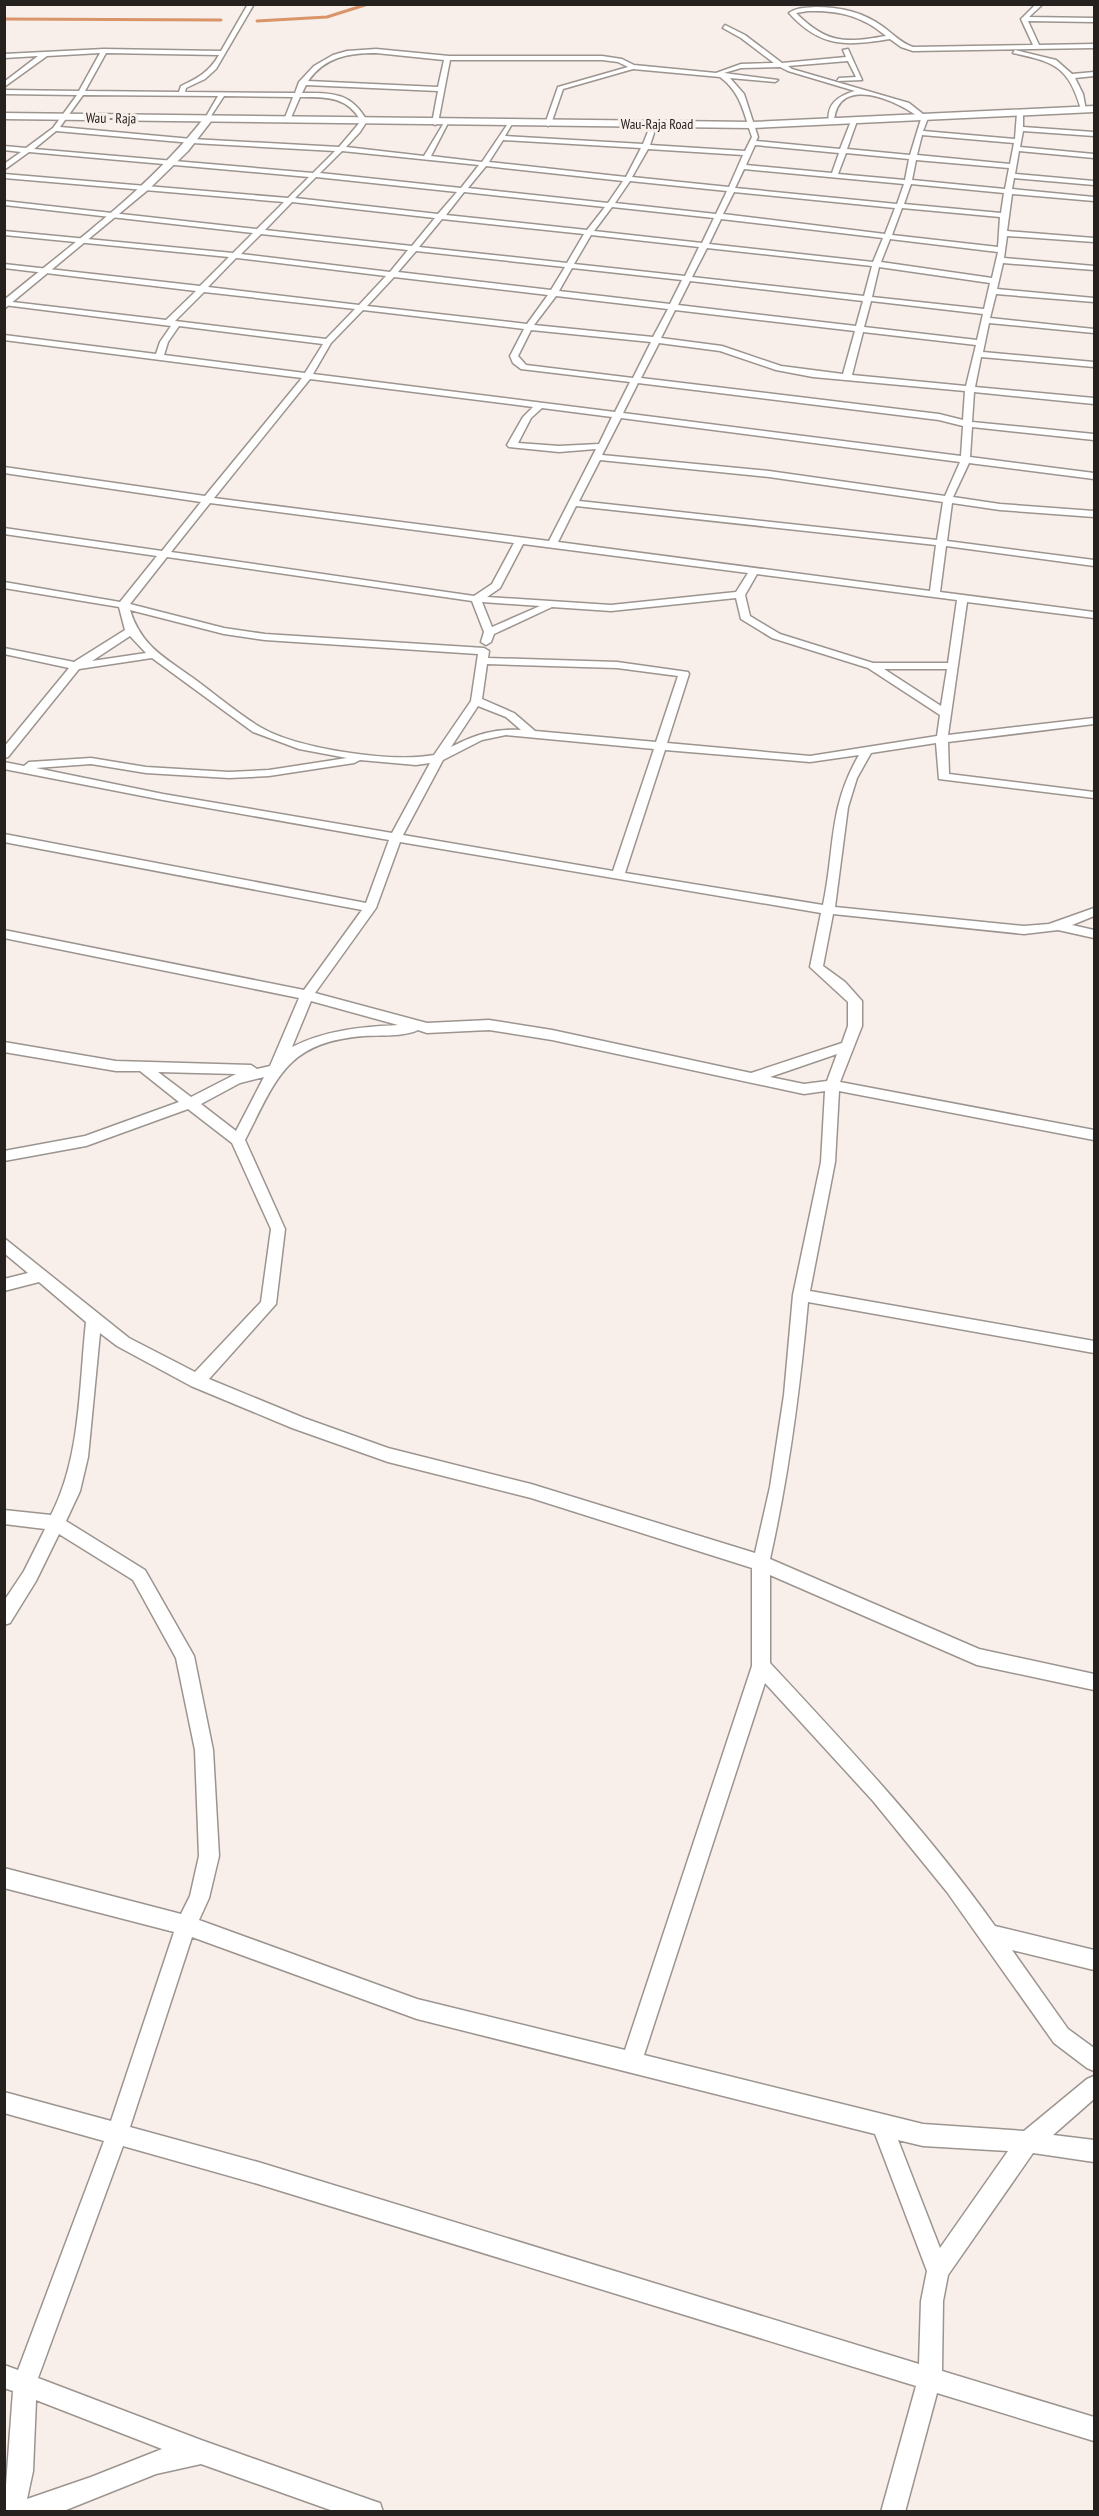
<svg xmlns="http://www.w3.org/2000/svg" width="1099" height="2516" viewBox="0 0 1099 2516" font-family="'PT Sans Narrow',sans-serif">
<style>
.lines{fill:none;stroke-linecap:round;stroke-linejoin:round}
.stream{stroke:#d99569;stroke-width:3}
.street-casing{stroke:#9c948f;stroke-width:3}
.secondary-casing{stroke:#9c948f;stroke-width:3}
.primary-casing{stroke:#9c948f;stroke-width:3}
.street{fill:#fff;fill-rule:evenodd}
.secondary{fill:#fff;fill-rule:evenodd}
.primary{fill:#fff;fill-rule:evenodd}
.labels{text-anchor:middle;stroke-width:6;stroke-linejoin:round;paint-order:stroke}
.far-street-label{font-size:14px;fill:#24211f;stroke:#f8efea}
</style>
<rect width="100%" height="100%" fill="#f8efea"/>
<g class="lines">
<path class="stream" d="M4 19 221 20
M257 21 327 17 368 4"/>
<defs>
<path id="street" d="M248 4H254L216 69 205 79 186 88 185 92 295 93 299 82 314 66 333 55 347 51 376 49 449 56H602L622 59 634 65 716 73 741 64 774 63 741 38 723 28 725 25 745 35 782 63 846 57 843 50 848 49 862 80 837 81 839 78 856 77 848 61 788 66 792 69 909 103 928 118 923 131 1015 139 1017 113 1020 111 1023 113V127L1094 132V136L1023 131 1020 147 1094 154V158L1019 151 1015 174 1094 181V185L1014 178 1012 189 1094 197V201L1012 194 1007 231 1094 238V242L1007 236 1004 258 1094 266V270L1003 263 997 289 1094 298V302L996 294 990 318 1094 329V333L989 323 983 352 1094 362V367L981 357 975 387 1094 398V404L974 392 972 422 1094 434V440L972 427 970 457 1094 473V479L969 463 953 497 1000 504 1094 511V517L1000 510 952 503 947 541 1094 560V566L946 546 940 592 1094 612V618L967 602 948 735 1094 718V724L948 742 949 774 1094 792V798L939 779 936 743 871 753 857 778 848 807 835 907 1024 926 1049 924 1094 908V916L1072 925 1094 930V938L1058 930 1024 934 833 914 823 966 845 982 862 1001V1026L840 1082 1094 1130V1140L839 1091 835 1162 810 1291 1094 1341V1353L808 1302C800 1389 789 1474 770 1559L979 1649 1094 1674V1690L977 1665 770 1575V1663C849 1748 928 1832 995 1926L1094 1950V1970L1012 1950 1068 2029 1094 2048V2071L1087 2068 1054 2043 947 1892 873 1801 765 1683 644 2055 923 2124 1024 2131 1087 2079 1094 2076V2099L1053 2135 1094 2140V2162L1033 2153 948 2275 943 2301 942 2371 1094 2417V2441L937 2393 905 2512H881L916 2386 258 2184 123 2146 38 2378 201 2440 371 2500 380 2503 383 2512H336L201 2464 156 2474 61 2512H4L13 2391 4 2388V2365L18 2370 104 2141 4 2113V2092L111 2121 174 1932 4 1888V1868L181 1914 190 1896 199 1856 195 1750 176 1658 133 1580 59 1534 36 1581 10 1623 4 1625V1601L24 1571 45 1529 4 1524V1510L51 1515C81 1457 79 1386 86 1322L39 1282 4 1291V1279L28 1273 4 1253V1238L129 1338 195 1372 261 1302 271 1229 232 1143 188 1109 86 1146 4 1161V1151L85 1136 179 1102 140 1071H116L4 1052V1042L116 1061 251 1065 257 1069 270 1066 299 998 4 938V930L304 990 362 910 4 842V834L366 903 389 840 163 800 4 769V762L24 766 29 762 91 758 146 767 229 772 269 770 347 758 299 749 253 732 152 658 79 669 8 757 4 758V747L69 668 4 654V648L74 662 125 630 119 607 4 588V582L120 602 157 556 4 534V528L162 551 201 502 4 473V467L205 496 302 378 4 340V335L156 354 160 342 171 326 4 305V301L166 320 196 291 4 268V264L200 286 229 257 4 235V231L233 253 253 233 4 205V201L257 229 284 202 4 178V174L288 198 309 177 29 152 4 170V164L21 152 4 150V146L26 148 53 128 77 95 4 94V90L79 91 100 53 47 56 4 87V82L38 56 4 58V54L104 49 221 51ZM106 53 219 55C209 72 198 78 181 86L179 92 85 91ZM376 53 444 60 438 87 308 81C325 57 348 53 376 53ZM450 60H602L618 62 628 67 558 87 545 124 548 126 551 124 563 89 633 69 720 77C741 92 744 114 752 137L745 151 650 145 657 124 654 122 651 124 643 144 505 136 512 124 509 122 482 162 431 156 448 123 445 121 424 156 346 147 360 132 367 121C351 92 332 93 302 93L306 85 438 91 432 123 435 125 438 123ZM780 67 788 71 855 91C838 96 826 104 829 123L834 122C837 73 899 101 921 119L910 155 847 149 857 121 854 119 851 121 840 149 756 141 758 137 744 94 730 78 775 82 778 80 724 73 741 68ZM83 95 218 96 204 120 207 122 224 96 293 97 284 120 287 122 290 120 300 97C326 97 347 96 361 121L339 147 192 139 60 127ZM56 131 192 143 335 151 313 173 34 149ZM922 135 1014 143 1010 164 917 155ZM503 140 641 148 626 177 489 162ZM755 145 839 153 832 173 746 165ZM648 149 743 155 729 187 632 177ZM342 151 479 165 461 188 320 173ZM846 153 909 159 905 180 838 174ZM916 160 1009 168 1005 189 912 180ZM486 166 623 181 608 203 468 188ZM744 169 904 184 897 204 735 188ZM316 177 457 192 438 214 295 198ZM630 181 727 191 716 214 615 203ZM911 184 1004 193 1001 213 904 204ZM464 192 605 207 587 230 446 215ZM734 192 895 208 885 234 723 214ZM292 202 435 218 412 246 265 230ZM612 207 714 218 702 243 594 231ZM902 208 1000 217 998 247 892 235ZM442 219 584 234 567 263 419 247ZM721 219 883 238 873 262 709 244ZM261 234 408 250 390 272 241 254ZM591 235 699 247 685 276 574 264ZM890 239 998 252 992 278 881 262ZM707 248 872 266 864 296 692 277ZM416 251 565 267 551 290 398 272ZM236 258H237L386 276 359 305 208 287ZM879 267 990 283 984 309 872 297ZM572 268 682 280 670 304 559 291ZM394 277 548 295 527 324 367 306ZM690 281 863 301 856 326 678 305ZM204 292 355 309 326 339 175 321ZM556 296 668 309 653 337 534 325ZM871 301 983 314 977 340 864 327ZM363 310 524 329 510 356 513 363 521 369 630 382 615 412 313 374 331 343ZM675 310 855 331 843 374 781 366 722 346 661 338ZM179 326 323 344 305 373 164 355 168 342ZM531 330 651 342 633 378 526 365 518 356ZM863 332 976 345 966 386 852 375ZM659 343 720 351 776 370 813 377 965 391 963 420 939 414 641 378ZM310 379 533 407 523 417 507 445 509 447 559 452 596 449 549 541 214 498ZM638 383 939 420 963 426 961 456 623 413ZM542 408 612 417 599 444 559 446 518 443 531 418ZM621 418 960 462 945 496 769 471 602 455ZM600 460 769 477 943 502 937 540 579 501ZM210 503 514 543 492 584 474 596 171 552ZM576 506 936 545 930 591 558 542ZM523 544 748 573 736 592 611 605 487 597 500 588ZM167 557 472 601 484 632 481 642 486 645 491 642 494 634 552 607 611 611 736 598 741 619 772 638 868 668 940 715 937 736 810 756 667 743 689 674 688 672 617 662 488 658 489 651 484 648 265 634 224 628 130 604ZM757 574 957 600 948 663H873L780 634 750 616 745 595ZM482 602 540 606 492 627ZM130 610 224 634 265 640 478 654 471 701 434 755C392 763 297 749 260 727 237 713 215 694 193 678 164 657 141 646 130 610ZM130 636 146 653 92 661ZM487 664 617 668 678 676 656 742 535 731 514 713 482 699ZM884 669H947L941 706ZM478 706 506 717 521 730C495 728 474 735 451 747ZM506 735 654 749 613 871 403 835 443 760 482 740ZM665 750 810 762 859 755C828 808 835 849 823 905L625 873ZM360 760 416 765 430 763 392 833 163 794 36 768 91 764 146 773 229 778 269 776 354 763ZM400 842 821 913 810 967 848 1002V1026L842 1043 751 1073 552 1030 489 1020 427 1023 315 993 376 908ZM311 1001 398 1025C360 1027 326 1030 292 1047ZM418 1030 427 1033 489 1030 552 1040 804 1094 825 1091 821 1162 793 1295 784 1395 770 1487 755 1553 531 1484 388 1448 304 1418 209 1379 276 1304 285 1229 245 1140C277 1078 286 1042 364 1036 380 1035 404 1037 418 1030ZM837 1054 827 1081 804 1084 770 1077ZM158 1072 236 1074 191 1097ZM264 1077 236 1131 201 1104 240 1083ZM100 1333 117 1346 191 1386 292 1428 388 1462 531 1498 752 1568V1666L625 2050 417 1999 199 1920 209 1898 219 1856 213 1750 194 1656 145 1570 66 1521 80 1491 88 1457ZM192 1937 417 2019 875 2134 927 2271 921 2301 919 2364 258 2162 130 2127ZM898 2140 923 2146 1008 2151 940 2248ZM36 2400 162 2449 91 2477 27 2499 33 2471Z
M1036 4H1043L1029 17 1094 18V22L1028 21 1039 45 1094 44V48L913 51 901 47 890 39C846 46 821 48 789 13 797 7 806 8 816 7 839 7 863 12 882 26 893 34 901 43 913 47L1033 45 1021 19ZM808 11C838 10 863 16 886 36 845 43 827 44 796 13Z
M1015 50 1056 60 1072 74 1094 72V76L1075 78 1083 94 1086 110 1081 109C1068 66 1055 62 1013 53Z"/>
<path id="secondary" d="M204 118 212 120 188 151 149 189 4 309V300C73 243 149 189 204 118Z"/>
<path id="primary" d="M1094 106V112L752 128 4 119V113L752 122Z"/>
</defs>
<use href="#street" class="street-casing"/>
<use href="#secondary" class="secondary-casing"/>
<use href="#primary" class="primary-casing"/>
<use href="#street" class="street"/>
<use href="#secondary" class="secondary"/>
<use href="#primary" class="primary"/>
</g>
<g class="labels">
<g class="far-street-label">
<text transform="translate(111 118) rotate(1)" y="5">Wau - Raja</text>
<text x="657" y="129">Wau-Raja Road</text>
</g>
</g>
<rect width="1099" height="2516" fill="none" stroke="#24211f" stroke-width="12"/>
</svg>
